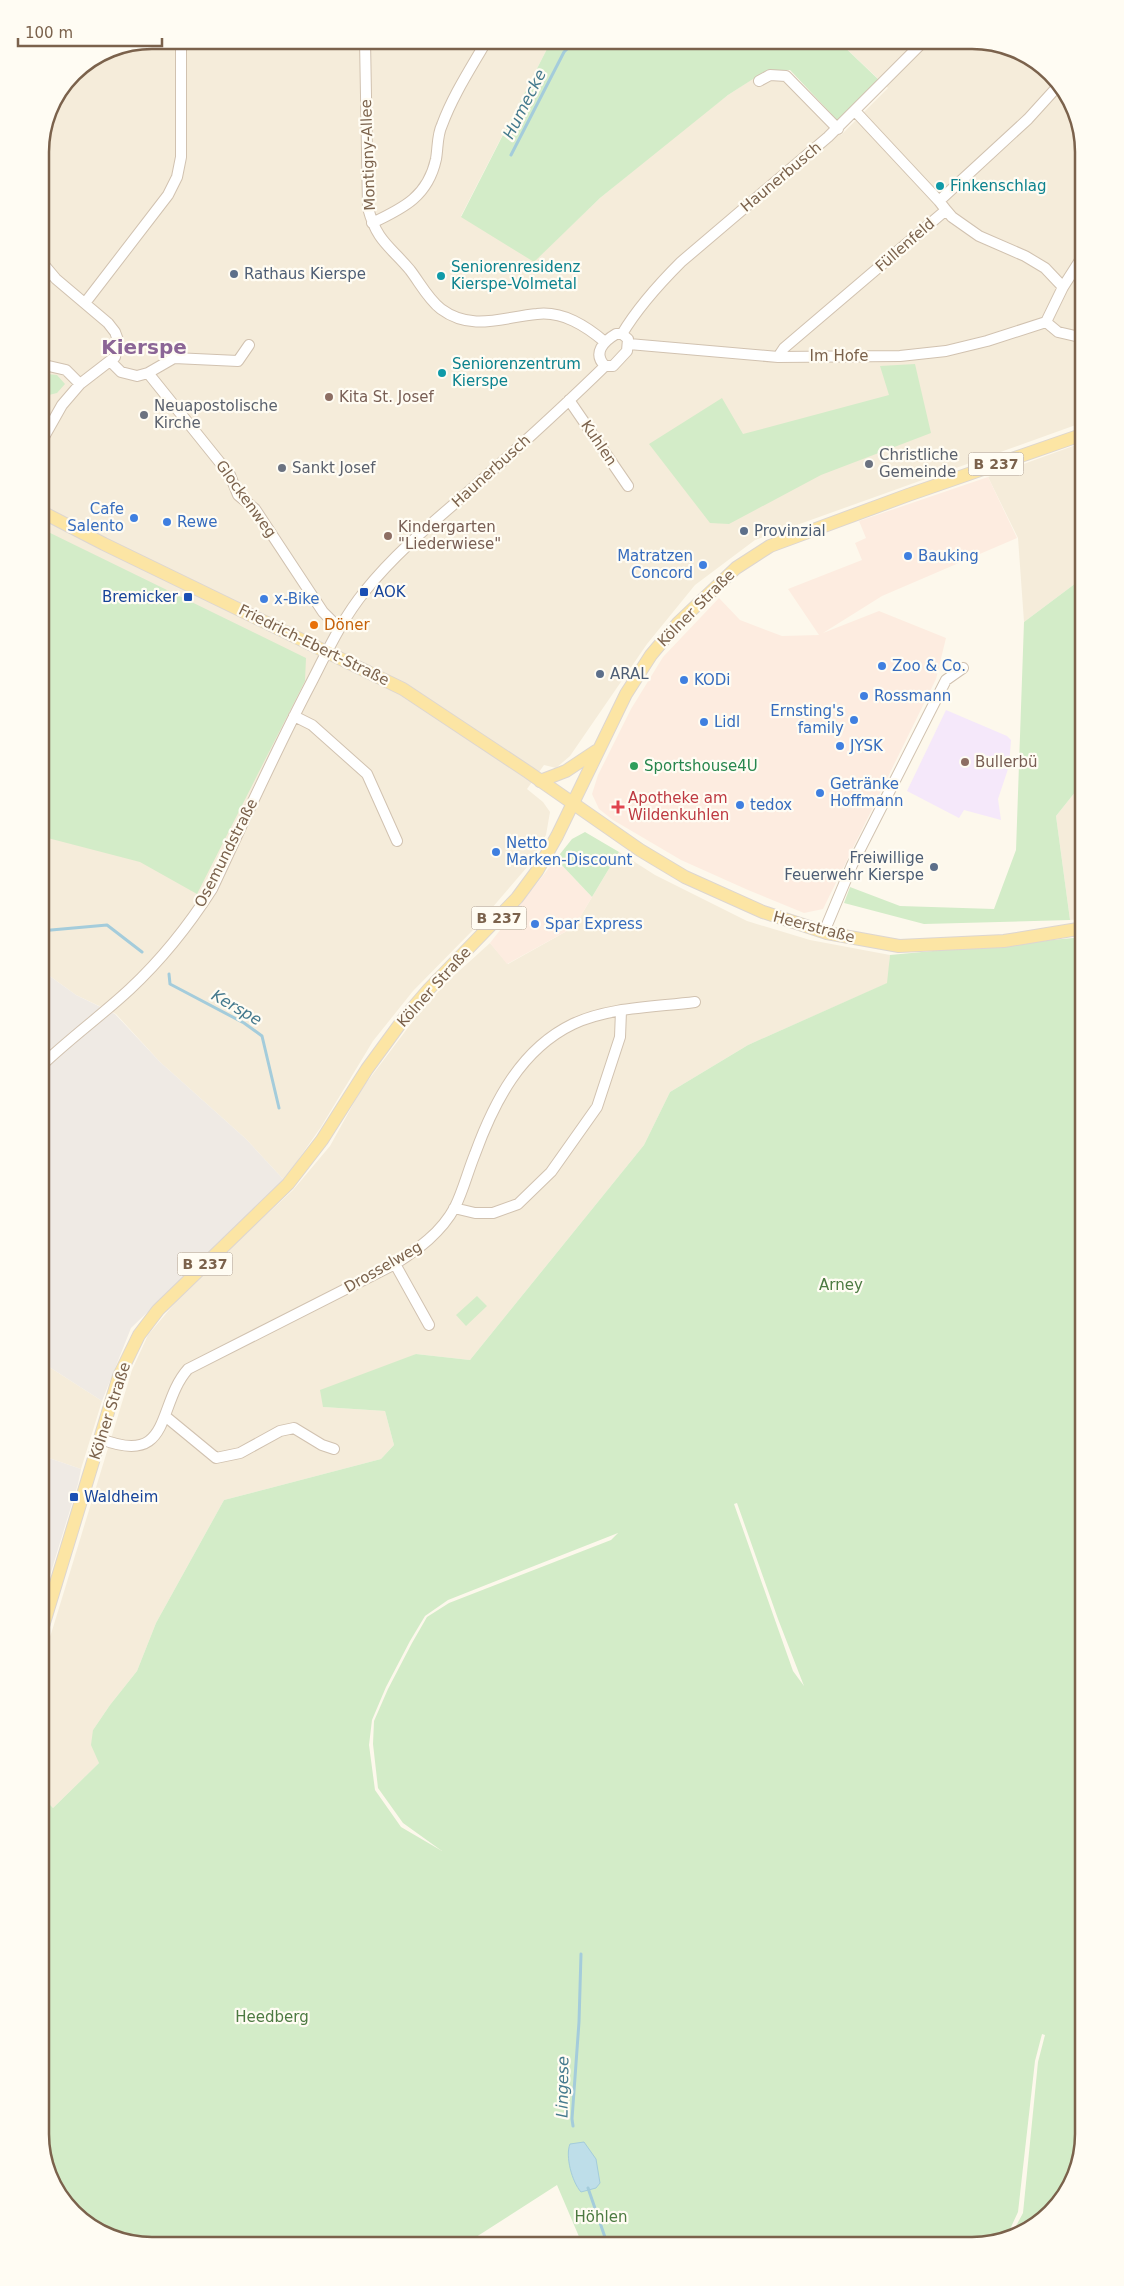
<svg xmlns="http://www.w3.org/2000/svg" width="1124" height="2286" viewBox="0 0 1124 2286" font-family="'DejaVu Sans',sans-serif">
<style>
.residential{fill:#f5ecda}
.commercial{fill:#fdece0}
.industrial{fill:#efeae4}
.education{fill:#f5e8fa}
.green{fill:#d3ecc8;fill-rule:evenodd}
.water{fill:#bedee9;stroke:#a4ccdb}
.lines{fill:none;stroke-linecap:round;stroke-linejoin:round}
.stream{stroke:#a4ccdb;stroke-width:3}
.minor-casing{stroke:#d1c2b0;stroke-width:12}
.major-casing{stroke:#ddd6d0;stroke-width:14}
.minor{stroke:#fff;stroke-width:10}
.major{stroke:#fce5a4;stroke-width:12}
.culture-dot{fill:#0f9aa8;stroke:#fffcf3;stroke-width:2}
.service-dot{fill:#5c6f8a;stroke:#fffcf3;stroke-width:2}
.education-dot{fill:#8d6e63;stroke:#fffcf3;stroke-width:2}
.worship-dot{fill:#6b7280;stroke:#fffcf3;stroke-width:2}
.shop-dot{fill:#3f7fe0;stroke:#fffcf3;stroke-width:2}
.transit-dot{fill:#1a4fb4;stroke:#fffcf3;stroke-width:2}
.food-dot{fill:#e8710a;stroke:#fffcf3;stroke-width:2}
.leisure-dot{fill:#2e9e5b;stroke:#fffcf3;stroke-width:2}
.health-dot{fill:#e0444e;stroke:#fffcf3;stroke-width:2}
.labels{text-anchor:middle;stroke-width:4.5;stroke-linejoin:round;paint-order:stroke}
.shield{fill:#fffcf3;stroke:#a3907e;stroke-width:1}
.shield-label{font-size:14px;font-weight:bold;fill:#7b624c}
.street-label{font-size:15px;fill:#7b624c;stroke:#fffcf3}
.culture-label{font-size:15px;fill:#0d838f;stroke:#fffcf3;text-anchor:start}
.service-label{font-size:15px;fill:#4e5e75;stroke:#fffcf3;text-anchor:start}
.education-label{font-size:15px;fill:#785e54;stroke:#fffcf3;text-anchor:start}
.worship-label{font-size:15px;fill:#5b616d;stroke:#fffcf3;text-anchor:start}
.shop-label{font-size:15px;fill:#366cbe;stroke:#fffcf3;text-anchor:start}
.transit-label{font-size:15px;fill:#164399;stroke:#fffcf3;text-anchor:start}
.food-label{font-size:15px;fill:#c56008;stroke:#fffcf3;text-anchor:start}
.leisure-label{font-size:15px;fill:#27864d;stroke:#fffcf3;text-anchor:start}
.health-label{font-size:15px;fill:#be3a42;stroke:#fffcf3;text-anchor:start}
.park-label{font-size:15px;fill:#4c7a41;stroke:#fffcf3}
.water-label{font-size:16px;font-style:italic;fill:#457a8e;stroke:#fffcf3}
.district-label{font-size:20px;font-weight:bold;fill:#8b6596;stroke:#fffcf3}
.rim{fill:none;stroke:#7b624c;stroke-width:2.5}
</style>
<rect width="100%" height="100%" fill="#fdf8ec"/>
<path class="residential" d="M151 40H544L548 47 461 216 534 261 600 198 686 127 728 95 754 78 757 83 771 77 786 79 841 135 888 88 837 40H980L1040 63 1076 109 1084 151V422L755 540 695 585 647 644 570 756 556 768 544 765 527 789 543 802 550 812 546 835 528 866 473 930 413 991 373 1041 321 1127 284 1180 246 1139 160 1062 116 1014 76 995 40 969V144L49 109 73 72 109 48Z
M1084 442V577L1024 622 1018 538 988 477Z
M1084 781V919L1070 920 1056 816Z
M619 852 655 875 747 921 810 940 890 955 888 983 748 1045 670 1092 644 1145 470 1360 416 1354 323 1407 385 1411 394 1445 381 1459 224 1500 156 1623 137 1671 110 1705 93 1730 99 1763 53 1808 40 1794V1661L51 1634 132 1370 148 1335 185 1291 293 1190 330 1146 361 1090 419 1013 447 982 490 943 508 964 574 927Z
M40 1361 102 1401 81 1469 40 1455Z"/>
<path class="commercial" d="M988 477 1017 538 882 596 823 633 879 611 946 638 936 679 823 909 804 913 748 890 681 860 613 820 599 809 592 794 598 775 631 709 663 657 719 598 740 620 782 636 819 635 788 589 862 560 855 543 866 538 859 521Z
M556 859 592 897 574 927 507 964 490 943Z"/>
<path class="industrial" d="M40 969 76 995 115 1014 160 1062 246 1139 284 1180 131 1328 102 1401 40 1361Z
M40 1455 81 1469 78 1484 40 1608Z"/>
<path class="education" d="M946 710 1007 736 1011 740 1009 766 998 799 1001 820 964 810 959 818 907 791Z"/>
<path class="green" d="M544 40H837L879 80 838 121 790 70H767L728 95 600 198 534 262 461 217 548 47Z
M915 364 931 433 821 475 729 524 710 523 649 444 722 398 743 434 889 395 880 366Z
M47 374 57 375 65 384 57 393 49 395 40 389 41 376Z
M40 528 306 658 305 681 197 894 140 862 40 836Z
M1084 577V689L1079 699 1084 712V781L1056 816 1070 920 924 924 844 903 850 887 900 906 994 909 1016 850 1024 622Z
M585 832 619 852 592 897 556 859 572 839Z
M1084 937V2135L1065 2197 1015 2238 1009 2239 1023 2213 1038 2062 1045 2035 1042 2034 1035 2061 1018 2212 1005 2240 973 2246H583L557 2185 462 2246H144L84 2223 48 2177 40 2135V1794L53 1808 99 1763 91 1745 93 1730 110 1705 137 1671 156 1623 224 1500 381 1459 394 1445 385 1411 323 1407 320 1390 416 1354 470 1360 644 1145 670 1092 748 1045 887 983 890 955ZM737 1503 778 1619 804 1686 793 1671 734 1504ZM618 1533 611 1540 449 1603 427 1617 412 1643 388 1689 374 1721 373 1744 378 1788 403 1823 442 1851 401 1827 375 1790 369 1745 372 1720 386 1687 410 1641 425 1616 448 1600Z
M477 1296 487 1306 466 1326 456 1315Z"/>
<path class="water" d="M584 2142 596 2159 600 2183 596 2188 581 2192C572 2182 565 2156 570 2144Z"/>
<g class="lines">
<path class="stream" d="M511 155 564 52 576 40
M40 931 107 925 142 952
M169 974 170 984 244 1023 262 1036 279 1108
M573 2126 572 2119 579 2022 581 1954
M588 2188 608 2246"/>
<defs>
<path id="minor" d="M365 40 368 208C377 242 390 246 410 270 420 283 428 299 441 309 472 332 503 317 537 314 563 311 586 326 605 342
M759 81 770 75 786 76 838 129
M939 201 1028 119 1058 86
M946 210 952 217 979 236 1025 256 1045 268 1063 287
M372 223C404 208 428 196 436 159 438 148 437 135 442 125 453 95 471 68 487 40
M85 303 168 195 177 177 181 157V40
M1046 322 1063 287 1084 254
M616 334H622L628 339 627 351 613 366H605C592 353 604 341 616 334Z
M622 334C638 307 659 284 681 262L828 137 925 40
M629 344 778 357 900 356 946 351 987 341 1046 322 1058 332 1084 338
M778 357 784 348 946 210 939 201 855 111
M110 361 121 372 137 376 148 373 174 358 238 361 249 345
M40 364 66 370 80 384
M148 373 230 475 238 495 255 509 323 612 339 628
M569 400 628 486
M40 444 62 405 80 384 115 357 118 340 115 332 108 323 56 279 40 260
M294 716 312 725 367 774 397 841
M824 932 852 865 946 680 963 668
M40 1067C69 1039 101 1016 130 989 161 960 189 925 212 889 244 821 275 752 310 685 327 652 342 619 365 591 397 551 437 519 475 486 519 447 563 407 605 366
M454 1208 475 1213H493L518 1204 551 1172 597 1107 620 1037 621 1011
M395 1264 429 1325
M165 1416 216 1458 240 1453 280 1431 294 1428 322 1445 334 1449
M101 1439C173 1467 156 1405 188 1369L395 1264C418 1249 441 1233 455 1207 463 1191 468 1171 475 1154 494 1102 521 1049 573 1024 609 1007 656 1007 695 1002"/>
<path id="major" d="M40 511 104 544 403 689 528 772 640 850 685 877 763 912 827 933 899 946 1004 941 1084 928
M540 781 566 771 596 751
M40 1636 119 1376 139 1335 158 1310 288 1184 322 1140 367 1069 405 1017 429 989 517 898 537 871 557 836 626 694 651 655 678 623 736 568 770 546 908 495 1084 434"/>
</defs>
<use href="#minor" class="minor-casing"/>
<use href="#major" class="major-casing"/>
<use href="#minor" class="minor"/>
<use href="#major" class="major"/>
</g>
<g class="culture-dot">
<circle cx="940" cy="186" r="5"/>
<circle cx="441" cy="276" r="5"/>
<circle cx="442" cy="373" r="5"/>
</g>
<g class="service-dot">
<circle cx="234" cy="274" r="5"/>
<circle cx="744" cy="531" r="5"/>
<circle cx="600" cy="674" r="5"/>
<circle cx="934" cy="867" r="5"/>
</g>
<g class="education-dot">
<circle cx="329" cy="397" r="5"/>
<circle cx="388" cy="536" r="5"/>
<circle cx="965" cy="762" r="5"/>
</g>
<g class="worship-dot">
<circle cx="144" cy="415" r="5"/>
<circle cx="869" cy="464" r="5"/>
<circle cx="282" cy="468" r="5"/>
</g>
<g class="shop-dot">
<circle cx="134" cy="518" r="5"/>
<circle cx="167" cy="522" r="5"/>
<circle cx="908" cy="556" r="5"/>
<circle cx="703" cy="565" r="5"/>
<circle cx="264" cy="599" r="5"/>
<circle cx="882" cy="666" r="5"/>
<circle cx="684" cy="680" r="5"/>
<circle cx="864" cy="696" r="5"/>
<circle cx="854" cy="720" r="5"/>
<circle cx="704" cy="722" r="5"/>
<circle cx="840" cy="746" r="5"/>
<circle cx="820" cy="793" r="5"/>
<circle cx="740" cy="805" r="5"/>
<circle cx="496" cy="852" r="5"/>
<circle cx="535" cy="924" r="5"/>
</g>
<g class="transit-dot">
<rect x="359" y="587" width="10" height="10" rx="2.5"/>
<rect x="183" y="592" width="10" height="10" rx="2.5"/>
<rect x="69" y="1492" width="10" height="10" rx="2.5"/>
</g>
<circle class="food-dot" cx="314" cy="625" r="5"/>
<circle class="leisure-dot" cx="634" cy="766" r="5"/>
<path class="health-dot" d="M615.5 799.5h5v5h5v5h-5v5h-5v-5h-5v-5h5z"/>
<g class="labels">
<g class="shield">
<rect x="968.5" y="452.5" width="55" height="23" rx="4"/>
<rect x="471.5" y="906.5" width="55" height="23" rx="4"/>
<rect x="177.5" y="1252.5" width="55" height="23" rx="4"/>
</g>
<g class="shield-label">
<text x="996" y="469">B 237</text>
<text x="499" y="923">B 237</text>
<text x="205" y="1269">B 237</text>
</g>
<g class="street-label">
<text transform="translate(368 155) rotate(-92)" y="5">Montigny-Allee</text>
<text transform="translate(781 177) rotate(-40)" y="5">Haunerbusch</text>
<text transform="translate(905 245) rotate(-41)" y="5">Füllenfeld</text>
<text x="839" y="361">Im Hofe</text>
<text transform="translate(599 443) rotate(56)" y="5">Kuhlen</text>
<text transform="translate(491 471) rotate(-42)" y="5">Haunerbusch</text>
<text transform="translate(246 499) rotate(54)" y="5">Glockenweg</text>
<text transform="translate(696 608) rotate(-45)" y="5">Kölner Straße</text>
<text transform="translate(314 645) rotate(26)" y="5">Friedrich-Ebert-Straße</text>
<text transform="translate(226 853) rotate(-63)" y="5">Osemundstraße</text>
<text transform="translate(814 927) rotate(15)" y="5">Heerstraße</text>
<text transform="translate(434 987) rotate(-48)" y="5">Kölner Straße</text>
<text transform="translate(383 1267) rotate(-30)" y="5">Drosselweg</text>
<text transform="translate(110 1411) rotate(-72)" y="5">Kölner Straße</text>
</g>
<g class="culture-label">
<text x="950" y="191">Finkenschlag</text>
<text x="451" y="272">Seniorenresidenz<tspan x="451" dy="17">Kierspe-Volmetal</tspan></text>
<text x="452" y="369">Seniorenzentrum<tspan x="452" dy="17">Kierspe</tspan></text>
</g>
<g class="service-label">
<text x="244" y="279">Rathaus Kierspe</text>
<text x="754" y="536">Provinzial</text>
<text x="610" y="679">ARAL</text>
<text x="924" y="863" text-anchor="end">Freiwillige<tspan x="924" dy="17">Feuerwehr Kierspe</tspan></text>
</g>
<g class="education-label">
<text x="339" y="402">Kita St. Josef</text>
<text x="398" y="532">Kindergarten<tspan x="398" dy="17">"Liederwiese"</tspan></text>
<text x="975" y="767">Bullerbü</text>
</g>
<g class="worship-label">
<text x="154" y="411">Neuapostolische<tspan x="154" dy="17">Kirche</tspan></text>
<text x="879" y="460">Christliche<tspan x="879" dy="17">Gemeinde</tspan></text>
<text x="292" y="473">Sankt Josef</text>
</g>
<g class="shop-label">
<text x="124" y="514" text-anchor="end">Cafe<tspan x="124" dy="17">Salento</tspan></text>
<text x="177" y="527">Rewe</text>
<text x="693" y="561" text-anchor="end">Matratzen<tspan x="693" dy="17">Concord</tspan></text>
<text x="918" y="561">Bauking</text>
<text x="274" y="604">x-Bike</text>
<text x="892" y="671">Zoo &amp; Co.</text>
<text x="694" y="685">KODi</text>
<text x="874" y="701">Rossmann</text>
<text x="844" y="716" text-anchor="end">Ernsting's<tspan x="844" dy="17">family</tspan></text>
<text x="714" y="727">Lidl</text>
<text x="850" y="751">JYSK</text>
<text x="830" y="789">Getränke<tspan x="830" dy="17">Hoffmann</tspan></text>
<text x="750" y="810">tedox</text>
<text x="506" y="848">Netto<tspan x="506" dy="17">Marken-Discount</tspan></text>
<text x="545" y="929">Spar Express</text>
</g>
<g class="transit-label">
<text x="374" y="597">AOK</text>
<text x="178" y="602" text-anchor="end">Bremicker</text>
<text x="84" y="1502">Waldheim</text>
</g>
<g class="food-label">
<text x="324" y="630">Döner</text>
</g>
<g class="leisure-label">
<text x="644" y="771">Sportshouse4U</text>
</g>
<g class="health-label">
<text x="628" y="803">Apotheke am<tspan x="628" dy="17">Wildenkuhlen</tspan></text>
</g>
<g class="park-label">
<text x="841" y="1290">Arney</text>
<text x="272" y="2022">Heedberg</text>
<text x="601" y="2222">Höhlen</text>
</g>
<g class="water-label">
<text transform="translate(524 104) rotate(-63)" y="6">Humecke</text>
<text transform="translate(237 1007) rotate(30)" y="6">Kerspe</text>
<text transform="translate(562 2087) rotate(-89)" y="6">Lingese</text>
</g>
<g class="district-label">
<text x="144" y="354">Kierspe</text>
</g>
</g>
<path d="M0 0H1124V2286H0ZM152 49H972A103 103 0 0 1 1075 152V2134A103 103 0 0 1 972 2237H152A103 103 0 0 1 49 2134V152A103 103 0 0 1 152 49Z" fill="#fffcf3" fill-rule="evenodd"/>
<path class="rim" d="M152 49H972A103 103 0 0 1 1075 152V2134A103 103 0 0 1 972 2237H152A103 103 0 0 1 49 2134V152A103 103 0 0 1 152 49Z"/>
<path d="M18 38v8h144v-8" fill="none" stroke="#7b624c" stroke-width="2.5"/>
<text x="25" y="38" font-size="15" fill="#7b624c" stroke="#fffcf3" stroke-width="4" paint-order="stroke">100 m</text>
</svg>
